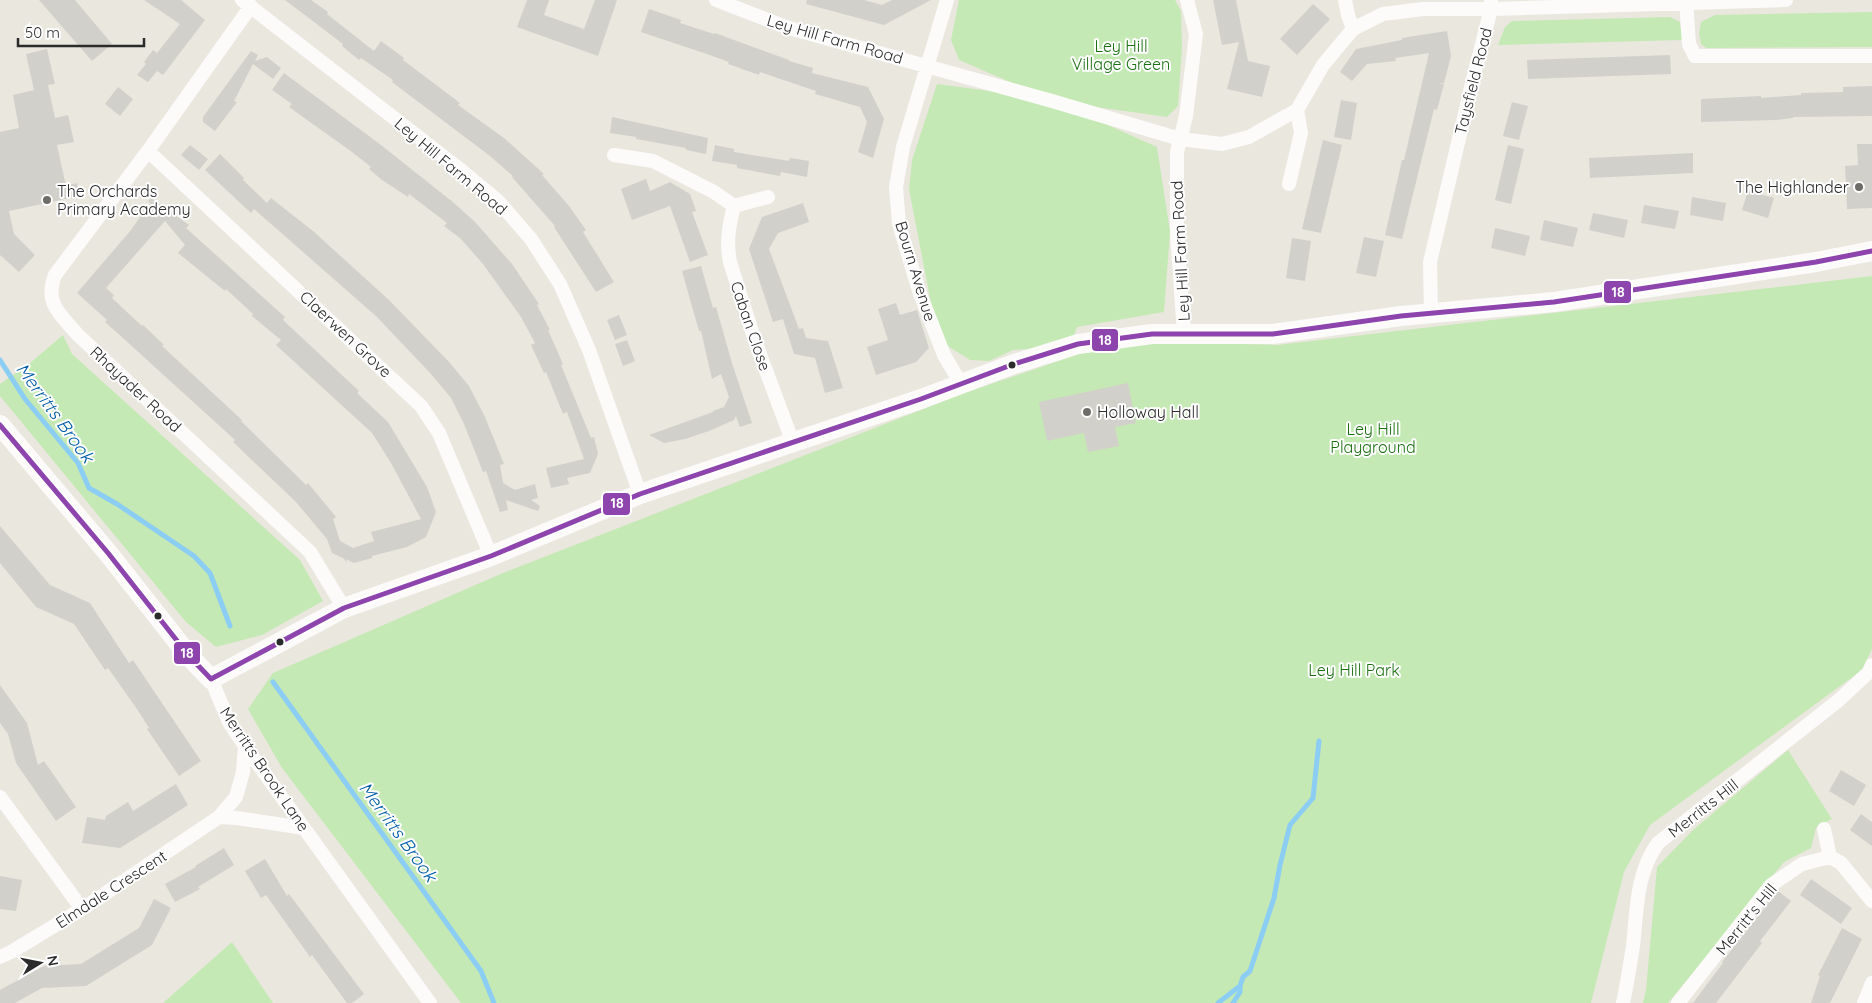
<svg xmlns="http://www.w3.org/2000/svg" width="1872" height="1003" viewBox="0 0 1872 1003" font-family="Quicksand,sans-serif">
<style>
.green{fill:#c5e9b4}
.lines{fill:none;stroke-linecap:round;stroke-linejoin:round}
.stream{stroke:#8bcdf3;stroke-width:5}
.building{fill:#d2d0ca;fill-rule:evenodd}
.street{stroke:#fcfbfa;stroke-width:14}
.secondary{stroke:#fcfbfa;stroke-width:20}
.bus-1-casing{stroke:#fff;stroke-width:9}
.bus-1{stroke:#8e44ad;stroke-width:5}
.poi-dot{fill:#6e6d6a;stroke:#fff;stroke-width:2}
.bus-dot{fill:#2b2b2b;stroke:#fff;stroke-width:2}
.labels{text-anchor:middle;stroke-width:4;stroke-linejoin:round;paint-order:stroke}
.street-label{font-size:16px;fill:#2b2b2b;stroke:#fff}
.park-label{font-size:16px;fill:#1b7012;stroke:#fff}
.poi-label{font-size:16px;fill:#2b2b2b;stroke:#fff;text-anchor:start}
.water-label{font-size:18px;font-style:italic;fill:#005ca9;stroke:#fff}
.line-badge{stroke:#fff;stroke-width:2}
.badge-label{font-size:14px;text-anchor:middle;font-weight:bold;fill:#fff}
</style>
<rect width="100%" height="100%" fill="#eae7df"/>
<path class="green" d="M959 0H1175L1181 11 1182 48 1178 106 1167 117 1054 101 1157 147 1170 232 1164 312 1077 327 1070 347 1013 350 989 361 970 360 938 340 909 189 912 160 937 84 1049 99 959 60 951 40Z
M1872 12V47L1706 48 1701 44 1699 34 1701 22 1715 15Z
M1670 17 1680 22 1682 40 1498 45 1505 27 1512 21Z
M1872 276V649L1862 670 1650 825 1624 872 1591 1003H461L282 768 248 709 273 673 503 573 967 392 1082 353 1161 342 1277 345Z
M63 335 72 354 300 560 323 601 262 635 216 647 186 622 0 396V384L30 363Z
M1788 750 1832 819 1816 828 1811 848 1784 862 1668 1003H1643L1646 990 1657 867 1693 830Z
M232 942 273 1003H163Z"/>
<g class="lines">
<path class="stream" d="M0 360 25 399 78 463 89 488 117 504 194 556 210 573 230 626
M273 682 481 971 494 1003
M1218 1003 1240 986 1243 977 1250 971 1274 898 1280 865 1290 825 1313 798 1319 741
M1233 1003 1240 992V986"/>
</g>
<path class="building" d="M39 0H75L112 44 92 61Z
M144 0H181L205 20 163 75 157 71 148 82 137 75 146 64 144 62 153 50 157 53 180 24Z
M285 0H311L328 12 327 14 374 51 381 41 404 58 403 60 460 103 458 105 504 138 544 174 542 175 569 206 586 230 583 232 614 282 596 292 554 227 555 226 512 177 513 176 490 156 392 82 393 80 361 58 359 60 342 46 343 44Z
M527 0H549L544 15 584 29 595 0H617L598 56 517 27Z
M807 0H864L882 5 892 0H931L884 25 806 4Z
M1213 0H1236L1248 61 1270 66 1262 97 1227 89 1239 42 1222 45Z
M1313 4 1330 19 1297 55 1280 39Z
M649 9 681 20 680 23 714 34 715 33 789 60V61L813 68 812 73 868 87 884 119 873 158 858 152 867 122 860 107 815 94 816 91 760 72 759 75 728 64 729 62 707 54 641 32Z
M1447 31 1451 56 1444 83H1438L1444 84 1437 110 1434 109 1402 239 1385 235 1402 160H1404L1429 53 1395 58 1396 61 1367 64 1352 81 1340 72 1356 49 1402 40V38Z
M47 49 55 84 48 85 55 118 68 115 74 142 57 145 66 186 77 183 79 196 9 211 14 234 35 255 19 272 0 255V132L19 128 13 95 34 90 26 54Z
M251 51 258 55 255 61 267 57 281 68 273 79 253 64 234 101 237 102 215 131 203 122V117Z
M1670 55 1671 74 1528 79 1527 60Z
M284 73 381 145 454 203 475 222 512 264 539 304 537 305 550 330H548L563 364 561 365 591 438 594 437 598 454 590 473 567 478 569 484 551 488 546 468 584 459 567 412 563 414 546 372 544 373 531 345 535 343 521 317 483 264 461 239 444 226 447 223 409 194 408 197 382 180 369 169 371 167 352 152 289 107 292 104 272 90Z
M1872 86V116L1793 117V118L1775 120 1701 122V99L1761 96V98L1801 95V93L1843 92V87Z
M118 87 133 99 120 116 105 104Z
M1341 100 1357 103 1351 140 1334 137Z
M1512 102 1528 106 1519 140 1503 136Z
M612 117 708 138 706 154 686 150V148L636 139V137L610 133Z
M1323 140 1342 145 1321 233 1302 229Z
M1857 144H1872V208L1847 209 1845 166 1858 165Z
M190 145 208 159 199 170 181 155Z
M715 145 734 149V152L789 161 790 158 809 161 807 177 781 172 780 176 737 168V165L712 161Z
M1508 145 1524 149 1511 204 1495 200Z
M1693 153V173L1590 178 1589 158Z
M220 154 244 178 243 180 267 203 271 198 313 231 389 300 450 363 469 386 485 417 504 464 500 465 503 483 515 490 535 484 538 498 531 500 540 506 538 511 506 500 508 510 500 512 486 471 483 472 464 424 451 398 431 374 377 317 254 209 251 213 205 170Z
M646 179 650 191 670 182 690 194 696 211 692 212 708 255 690 262 670 206 632 220 621 189Z
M1748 191 1774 198 1768 218 1742 210Z
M1692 197 1726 203 1723 221 1690 215Z
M151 198 169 211 174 210 172 213 189 225 186 228 285 317 283 320 359 391 357 393 388 422 427 487 436 512 426 537 407 547 372 556V558L354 563 346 559 347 563 343 558 332 553 327 539 296 502 233 442 235 440 124 339 105 322 107 320 77 293 131 230 142 214 157 212 148 201ZM165 221 185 245 178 253 225 291 226 289 253 314 252 316 281 340 276 345 372 433 391 463 421 519 371 532 374 541 353 548 340 541 333 519 336 517 308 483 306 485 241 421 242 420 162 346 164 345 143 325 142 326 112 298 114 295 106 288Z
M803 203 809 222 778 233 769 249 799 329 803 328 806 338 828 341 843 388 825 393 815 358 794 354 783 319 773 322 749 249 762 217Z
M1644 205 1679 211 1675 229 1641 223Z
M1593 213 1628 220 1624 238 1589 230Z
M1544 220 1578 228 1573 247 1540 240Z
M1495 228 1530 236 1525 256 1491 248Z
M1364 237 1384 241 1376 277 1356 273Z
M1292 238 1311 241 1305 281 1286 278Z
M701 266 713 308 716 307 732 363 752 423 740 427 736 416 734 420 709 431 685 439 664 443 649 435 713 412V411L724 407 729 397 721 374 712 379 701 331H699L682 271Z
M896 303 900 315 917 310 929 348 916 362 876 375 867 347 888 340 878 309Z
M619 315 627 335 615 340 607 320Z
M627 340 635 361 623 366 615 344Z
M1128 383 1136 423 1115 427 1119 446 1088 452 1084 433 1047 441 1039 402Z
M0 526 50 585 90 603 129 663 133 660 201 761 179 776 147 729 149 728 137 709 108 668 105 670 74 624 36 607 0 563Z
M0 685 27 723 38 765 44 761 76 807 56 821 16 763 8 734 0 723Z
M1841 770 1866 785 1854 806 1829 791Z
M176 784 188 805 157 825 120 848 82 843 87 817 105 820 106 816 128 802 133 811Z
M1861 814 1872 822V846L1850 830Z
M224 848 234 865 198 887 200 889 175 902 165 884 196 867 195 866Z
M265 859 287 896 289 894 364 994 352 1003H347L312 955 310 957 266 895 261 898 245 871Z
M0 876 22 880 16 911 0 909Z
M1811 879 1852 908 1841 924 1800 895Z
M1778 891 1791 901 1760 941 1762 943 1716 1003H1693L1723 963 1722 962Z
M154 899 171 908 152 945 86 986 42 988 15 1003H0V990L44 966 81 964 139 928Z
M1842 928 1862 939 1830 1003H1811L1820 976 1818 975Z"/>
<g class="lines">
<path class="street" d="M242 0 457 167 498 201 531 239 560 284 589 350 640 494
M716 0 789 28 1052 101 1180 139 1222 144 1249 137 1297 110 1323 65 1353 29 1383 14 1423 9H1491L1786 0
M947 0 903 147 896 187 899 224 919 291 944 355 961 384
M1345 0 1348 15 1353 29
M1686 0 1689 44 1695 56H1872
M251 6 148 151 55 275C44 303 60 314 77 334L310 552 344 608
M148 151 421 406 439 433 491 556
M614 155 653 161 714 192 734 206C729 225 726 242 730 262L755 341 793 443
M1289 184 1301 133 1297 110
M734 206 768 197
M1431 314 1430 262 1473 79 1491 9V1
M1184 334 1177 233V152L1186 116 1196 34 1187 0
M211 679 229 722 245 746 430 1003
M0 797 82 909
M219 817 237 818 304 828
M1824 829 1830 857 1841 863 1872 901
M0 957 11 952 82 909 219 817 236 797 243 772 245 746
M1623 1003C1627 984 1630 965 1633 946 1637 910 1636 873 1658 843L1839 700 1869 672 1872 665
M1678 1003 1771 885 1802 864 1830 857
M1864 1003 1872 983"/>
<path class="secondary" d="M0 425 108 553 189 656 211 679 344 608 491 556 640 494 921 399 1014 364 1078 344 1152 334H1273L1401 316 1554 302 1816 262 1872 251"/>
<defs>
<path id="bus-1" d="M0 425 108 553 189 656 211 679 344 608 491 556 640 494 921 399 1014 364 1078 344 1152 334H1273L1401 316 1554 302 1816 262 1872 251"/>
</defs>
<use href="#bus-1" class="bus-1-casing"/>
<use href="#bus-1" class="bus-1"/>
</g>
<g class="poi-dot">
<circle cx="1859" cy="187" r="5"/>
<circle cx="47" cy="200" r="5"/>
<circle cx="1087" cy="412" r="5"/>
</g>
<g class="bus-dot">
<circle cx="1012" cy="365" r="4.5"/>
<circle cx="158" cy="616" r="4.5"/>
<circle cx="280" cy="642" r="4.5"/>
</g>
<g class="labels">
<g class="street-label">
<text transform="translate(835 39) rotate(16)" y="6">Ley Hill Farm Road</text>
<text transform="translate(1473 81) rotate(-76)" y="6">Taysfield Road</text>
<text transform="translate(451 166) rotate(40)" y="6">Ley Hill Farm Road</text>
<text transform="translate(1180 251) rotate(-93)" y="6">Ley Hill Farm Road</text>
<text transform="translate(916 271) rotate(73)" y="6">Bourn Avenue</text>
<text transform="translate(751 326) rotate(71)" y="6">Caban Close</text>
<text transform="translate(346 334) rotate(43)" y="6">Claerwen Grove</text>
<text transform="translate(136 389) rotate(43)" y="6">Rhayader Road</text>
<text transform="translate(265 769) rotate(56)" y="6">Merritts Brook Lane</text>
<text transform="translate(1703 808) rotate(-38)" y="6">Merritts Hill</text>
<text transform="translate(111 889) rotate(-33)" y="6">Elmdale Crescent</text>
<text transform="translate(1746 919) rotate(-51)" y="6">Merritt's Hill</text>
</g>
<g class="park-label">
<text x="1121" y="52">Ley Hill<tspan x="1121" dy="18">Village Green</tspan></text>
<text x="1373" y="435">Ley Hill<tspan x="1373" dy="18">Playground</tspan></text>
<text x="1354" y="676">Ley Hill Park</text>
</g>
<g class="poi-label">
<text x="1849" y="193" text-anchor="end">The Highlander</text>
<text x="57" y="197">The Orchards<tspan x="57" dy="18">Primary Academy</tspan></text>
<text x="1097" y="418">Holloway Hall</text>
</g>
<g class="water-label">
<text transform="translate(55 413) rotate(54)" y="6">Merritts Brook</text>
<text transform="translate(398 832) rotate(54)" y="6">Merritts Brook</text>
</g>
</g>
<g class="line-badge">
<rect x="1603" y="280" width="29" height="24" rx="5" fill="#8e44ad"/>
<rect x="1091" y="328" width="28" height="24" rx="5" fill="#8e44ad"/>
<rect x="602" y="492" width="29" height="24" rx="5" fill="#8e44ad"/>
<rect x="173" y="641" width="28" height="24" rx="5" fill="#8e44ad"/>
</g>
<g class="badge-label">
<text x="1618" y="297">18</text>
<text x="1105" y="345">18</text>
<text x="617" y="508">18</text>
<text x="187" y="658">18</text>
</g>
<g transform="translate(40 963) rotate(80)" stroke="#ffffff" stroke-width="4" paint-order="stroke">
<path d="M0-4L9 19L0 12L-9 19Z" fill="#2b2b2b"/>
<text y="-8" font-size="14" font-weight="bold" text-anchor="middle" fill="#2b2b2b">N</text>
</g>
<path d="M18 38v8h126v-8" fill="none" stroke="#2b2b2b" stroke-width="2.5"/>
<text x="25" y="38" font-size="15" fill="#2b2b2b" stroke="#ffffff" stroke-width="4" paint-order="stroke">50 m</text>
</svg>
